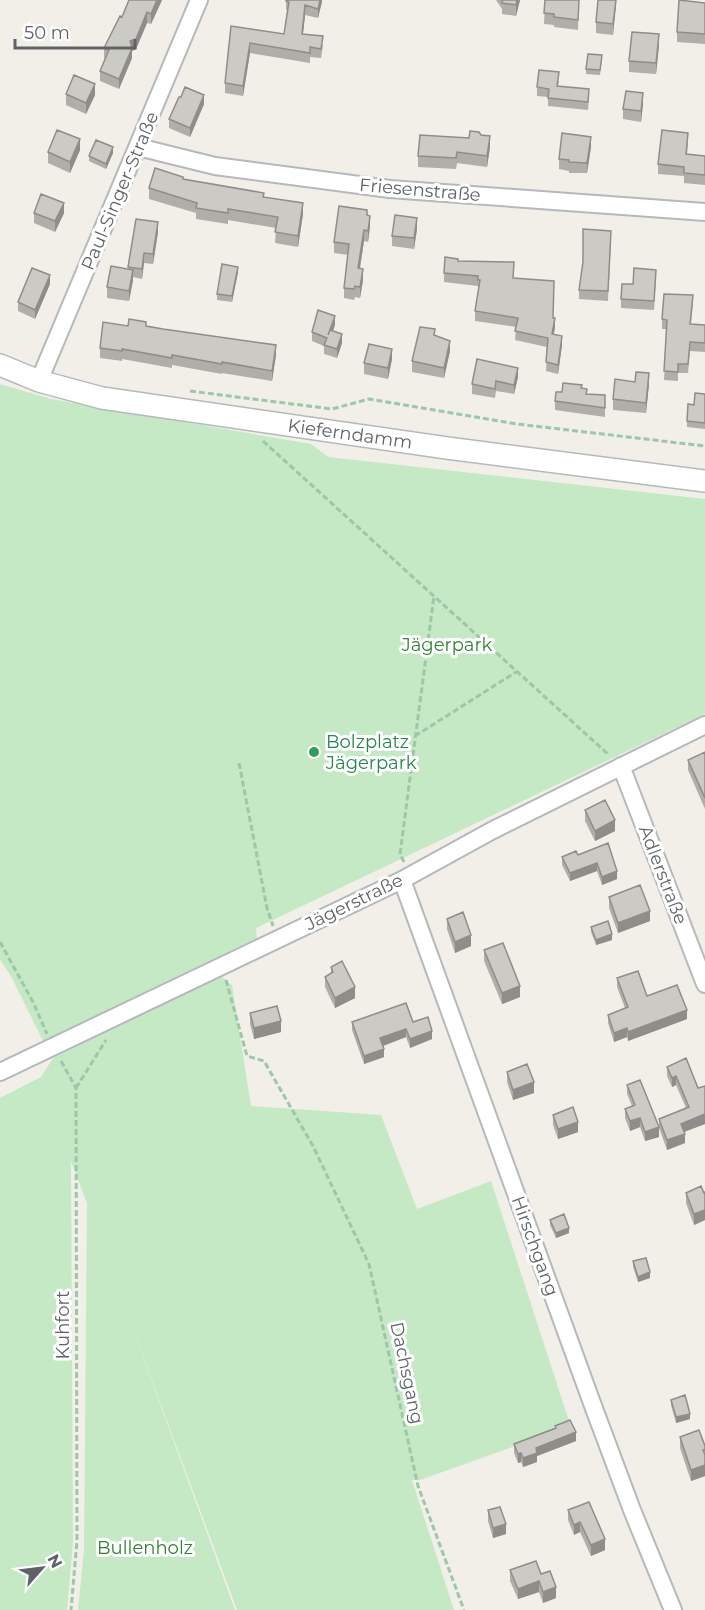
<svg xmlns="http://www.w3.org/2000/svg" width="705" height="1610" viewBox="0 0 705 1610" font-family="Montserrat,sans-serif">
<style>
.green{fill:#c5e8c5}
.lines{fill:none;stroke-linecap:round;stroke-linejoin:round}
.minor-casing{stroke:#b5b8bc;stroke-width:20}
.tertiary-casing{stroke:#b5b8bc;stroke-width:24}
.path{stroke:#9cc7a9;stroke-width:3;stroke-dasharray:6 3;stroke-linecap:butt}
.minor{stroke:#fff;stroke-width:16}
.tertiary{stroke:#fff;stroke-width:21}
.wall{fill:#afaea9}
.shaded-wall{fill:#8f8d8a}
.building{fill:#cccac5;stroke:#8f8d8a;stroke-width:1.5}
.leisure-dot{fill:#2e9e5b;stroke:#fff;stroke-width:2}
.labels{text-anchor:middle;stroke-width:6;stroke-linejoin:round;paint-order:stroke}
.street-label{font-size:18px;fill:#5f6368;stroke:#fff}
.park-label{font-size:18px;fill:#348238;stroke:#fff}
.leisure-label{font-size:18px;fill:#27864d;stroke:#fff;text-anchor:start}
</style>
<rect width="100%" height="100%" fill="#f1efe8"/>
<path class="green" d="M0 384 51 399 311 444 328 457 705 499V714L256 928 257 942 44 1043 11 976 0 960Z
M218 974 232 985 251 1106 381 1115 417 1209 491 1181 570 1424 504 1450 420 1480H412L454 1610H237L123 1302 235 1610H78L84 1550 87 1203 71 1161 73 1542 67 1610H0V1098L41 1077 53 1058Z"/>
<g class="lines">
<defs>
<path id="minor" d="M138 147 215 166 390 189 705 212
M39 381 199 0
M621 766 705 984
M402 880 592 1403 632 1510 673 1610
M0 1072 402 880 493 830 705 725"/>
<path id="tertiary" d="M0 365 39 381 102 398 447 448 705 481"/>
</defs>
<use href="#minor" class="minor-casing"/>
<use href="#tertiary" class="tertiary-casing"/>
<path class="path" d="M190 391 332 409 369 399 517 424 705 446
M263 441 609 755
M415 736 516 672
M239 763 267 908 273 926
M404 862 400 854 434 596
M0 942 33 1002 47 1034
M226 980 247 1056 264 1061 313 1146 369 1264 418 1486 464 1610
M61 1061 76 1088 77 1541 71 1610
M76 1088 106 1040"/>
<use href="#minor" class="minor"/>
<use href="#tertiary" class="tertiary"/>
</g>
<path class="wall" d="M162 0 151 24 147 23 136 49 132 51V58L119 89 100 81V71L105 58H104V48L122 17Z
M286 0H322L318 18 305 15 303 34 323 45 321 58 310 57V63L250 53 243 96 225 93V83L231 26 284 34 287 10H286Z
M496 0H520L516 16 502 14V9Z
M545 0H579L578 30 554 27V25L544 24Z
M616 0 613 35 596 33V22Z
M705 3V44L677 42V32Z
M659 45 656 74 629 72V61Z
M602 60 600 75 586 74V69Z
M559 81 558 86 589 97 588 110 548 106V97L537 96V87Z
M66 94 95 95 86 114 66 105Z
M181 97 204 104 190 137 169 128V119Z
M643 104 641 122 623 119V109Z
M688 143 687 154 705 156V185L684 183V176L658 174V164Z
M490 147 487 167 457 163 456 169 418 167V156Z
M591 147 587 173H569V171L559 169V159Z
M80 150 70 173 48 163V152Z
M113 153 106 169 89 161V156Z
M183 179 264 197 303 214 298 247 275 243 276 228 228 220V224L196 219V213L149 199V188Z
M34 213H64L55 232 34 223Z
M367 215 370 226 368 242 364 241 360 269 363 280 360 298 355 297 354 300 344 298V288L348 255 334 253V242Z
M417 229 414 249 392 246V236Z
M158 232 153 264 144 263 142 279 133 277 129 301 107 298V287L128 269V267Z
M611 240 608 301 579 299V290Z
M458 261 513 278 554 318 555 327 554 334 562 345 558 374 546 371 547 347 515 340 516 327 475 321V311L479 289H478V286L444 282V273Z
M238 272 232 302 217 300V294Z
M656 279 654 310 621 308V299L633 284Z
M50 284 35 319 18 311V302Z
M693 304 691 324 705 325V352L690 351 688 373H678V381L664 380 667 329H662V319Z
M335 325 333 331 342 343 337 358 324 354V346L312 341V332Z
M128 326H146L276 355 272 381 222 373V374L172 365V368L122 359V361L100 358V348Z
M435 335 450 351 444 378 412 372V361Z
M392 359 388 379 364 374V363Z
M518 377 514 394 496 391 495 398 472 394V384Z
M649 384 646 413 613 410V399Z
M582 389 587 394 605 395V417L555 410V401L562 392Z
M705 394V429L687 427V421L694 405Z
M705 752V809L688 770V760Z
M585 810 615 831 595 841 585 821Z
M608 843 617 879 602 885 597 871 570 881 562 865V857L578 855Z
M609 897 650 921 618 933 609 908Z
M447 919 471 946 455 953 447 929Z
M591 927 612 940 596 945 591 932Z
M484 950 520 997 502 1004 484 961Z
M331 967 355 998 335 1008 325 987V977L331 973Z
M617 978 647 996 687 1019 628 1041 627 1037 614 1042 608 1023V1015L625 1008 617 987Z
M250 1013 281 1032 254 1039 250 1024Z
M352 1022H413L432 1039 410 1048 406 1037 383 1046 384 1057 364 1064 352 1030Z
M667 1067 698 1088 705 1086V1124L684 1132 685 1143 667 1150 659 1128V1119L686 1108 676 1085 672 1087 667 1076Z
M507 1072 534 1093 513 1100 507 1082Z
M627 1085 659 1137 645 1141 640 1127 630 1131 625 1118V1109L632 1106 627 1094Z
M553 1115 578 1132 558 1139 553 1125Z
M705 1192V1220L694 1225 686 1203V1193Z
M550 1220 569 1233 556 1238 550 1225Z
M633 1261 650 1278 638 1282 633 1267Z
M671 1400 690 1419 676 1423 671 1405Z
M555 1426 576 1441 537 1456V1462L523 1467 521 1462 518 1463 514 1453V1444L555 1428Z
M680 1437 705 1446V1476L691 1481 680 1448Z
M589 1502 605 1550 591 1556 580 1532 574 1535 568 1520V1510Z
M488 1510 506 1534 493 1538 488 1521Z
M510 1570 541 1574 556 1598 543 1603 539 1592 518 1599 510 1581Z"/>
<path class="shaded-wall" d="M157 0H162L151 24V14Z
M320 0H322V2L318 18V9Z
M517 0H520L516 16V5Z
M616 0V6L613 35V24Z
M305 5V15L302 43V34Z
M147 12V23L136 49 132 51V58L119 89V79L130 41Z
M659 34V45L656 74V63Z
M250 43V53L243 96V86Z
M95 84V95L86 114V103Z
M643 93V104L641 122V111Z
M204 95V104L190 137V128Z
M490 136V147L487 167V156Z
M591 137V147L587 173V163Z
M80 139V150L70 173V162Z
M113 147V153L106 169V164Z
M64 203V213L55 232V221Z
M303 203V214L298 247V236Z
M370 216V226L368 242V231Z
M417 218V229L414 249V238Z
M158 222V232L153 264V254Z
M364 230V241L358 279V268Z
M144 253V263L142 279V269Z
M238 267V272L232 302V296Z
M363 269V280L360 298V287Z
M133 270V281L129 301V291Z
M50 275V284L35 319V310Z
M335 316V325L328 344V335Z
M555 318V327L552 343V334Z
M342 334V343L337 358V349Z
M562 336V345L558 374V365Z
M450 341V351L444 378V368Z
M276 345V355L272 381V371Z
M392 349V359L388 379V368Z
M518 368V377L514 394V385Z
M649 373V384L646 413V403Z
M615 820V831L595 841V831Z
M597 863V871L570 881V873Z
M617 871V879L602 885V877Z
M650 911V921L618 933V923Z
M612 934V940L596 945V940Z
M471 935V946L455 953V942Z
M520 986V997L502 1004V993Z
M355 987V998L335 1008V998Z
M687 1010V1019L628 1041V1032Z
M281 1021V1032L254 1039V1028Z
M627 1028V1037L614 1042V1033Z
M406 1029V1037L380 1047V1038Z
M432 1031V1039L410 1048V1039Z
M384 1049V1057L364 1064V1056Z
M676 1076V1085L672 1087V1078Z
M534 1082V1093L513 1100V1090Z
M705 1114V1124L681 1133V1124Z
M640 1118V1127L630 1131V1121Z
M578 1122V1132L558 1139V1129Z
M659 1127V1137L645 1141V1132Z
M685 1134V1143L667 1150V1140Z
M705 1210V1220L694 1225V1214Z
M569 1228V1233L556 1238V1233Z
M650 1272V1278L638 1282V1277Z
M690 1414V1419L676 1423V1417Z
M576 1432V1441L537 1456V1462L523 1467V1458L536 1448Z
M521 1453V1462L518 1463V1454Z
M705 1465V1476L691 1481V1470Z
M580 1522V1532L574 1535V1525Z
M506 1524V1534L493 1538V1528Z
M605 1539V1550L591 1556V1545Z
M539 1581V1592L518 1599V1589Z
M556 1587V1598L543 1603V1592Z"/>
<path class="building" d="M129 0H157L151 14 147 12 136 39 130 41 132 48 119 79 100 71 109 50 104 48 120 16 122 17Z
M286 0H320L318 9 305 5 302 34 323 36 321 49 310 47V53L250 43 243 86 225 83 231 26 284 34 289 2 286 1Z
M502 0H517L516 5 502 3Z
M545 0H579L578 20 554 17V14L544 13Z
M598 0H616L613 24 596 22Z
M679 0 705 3V34L677 32Z
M632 32 659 34 656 63 629 61Z
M588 54 602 55 600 70 586 69Z
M539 70 559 72 557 86 589 89 588 102 548 98 549 89 537 87Z
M74 75 95 84 86 103 66 94Z
M185 87 204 95 190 128 169 119 179 97H181Z
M626 91 643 93 641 111 623 109Z
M57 130 80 139 70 162 48 152Z
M662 130 688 133 686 154 705 156V175L684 173V167L658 164Z
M470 131 479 132 481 135 490 136 487 156 457 152 456 158 418 156 420 135 469 138Z
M562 133 591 137 587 163 569 162V160L559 159Z
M96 140 113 147 106 164 89 156Z
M155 168 183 177V179L264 193 263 197 303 203 298 236 275 232 278 217 228 209V213L196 208 197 203 149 188Z
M41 194 64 203 55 221 34 213Z
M339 206 367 210V215L370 216 368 231 364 230 358 268 363 269 360 287 355 286 354 289 344 288 349 244 334 242Z
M395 215 417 218 414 238 392 236Z
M136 219 158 222 153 254 144 253 142 269 128 267Z
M583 229 611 231 608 291 579 290 583 262Z
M445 257 458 259V261L514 262 513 278 554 281 553 318H555L552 334 562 336 558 365 546 362 548 338 515 331 518 318 475 311 480 280H478V276L444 273Z
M222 264 238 267 232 296 217 294Z
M111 266 133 270 129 291 107 287Z
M32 268 50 275 35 310 18 302Z
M634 268 656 270 654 301 621 299 622 284H633Z
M664 294 693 295 690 324 705 325V343L690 342 688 364H678V372L664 371 667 320 662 319Z
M318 310 335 316 328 335 330 330 342 334 337 349 324 345 327 338 312 332Z
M129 319 146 322V326L163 329 276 345 272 371 222 362V364L172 355V358L122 349V351L100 348 103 322 128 326Z
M420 327 435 329 434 335 450 341 444 368 412 361Z
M369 344 392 349 388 368 364 363Z
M477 359 518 368 514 385 496 381 495 389 472 384Z
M636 372 649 373 646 403 613 399 615 379 635 382Z
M563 383 582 385 581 388 587 389 586 394 605 395V408L555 401 556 392H562Z
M695 393 705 394V423L687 421 688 404 694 405Z
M705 752V798L688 760Z
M605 800 615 820 595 831 585 810Z
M608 843 617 871 602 877 597 863 570 873 562 857 576 851 578 855Z
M640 885 650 911 618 923 609 897Z
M463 912 471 935 455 942 447 919Z
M608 921 612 934 596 940 591 927Z
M503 943 520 986 502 993 484 950Z
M342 961 355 987 335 998 325 977 333 972 331 967Z
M638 971 647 996 677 985 687 1010 628 1032 627 1028 614 1033 608 1015 628 1007 617 978Z
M406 1003 413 1022 428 1017 432 1031 410 1039 406 1029 380 1038 384 1049 364 1056 352 1022Z
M277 1006 281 1021 254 1028 250 1013Z
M686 1058 698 1088 705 1086V1114L681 1124 685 1134 667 1140 659 1119 689 1107 676 1076 672 1078 667 1067Z
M527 1064 534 1082 513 1090 507 1072Z
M640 1080 659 1127 645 1132 640 1118 630 1121 625 1109 635 1105 627 1085Z
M573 1107 578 1122 558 1129 553 1115Z
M701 1186 704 1193 705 1192V1210L694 1214 686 1193Z
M564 1214 569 1228 556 1233 550 1220Z
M646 1258 650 1272 638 1277 633 1261Z
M685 1395 690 1414 676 1417 671 1400Z
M570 1420 576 1432 536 1448 537 1453 523 1458 521 1453 518 1454 514 1444 556 1428 555 1426Z
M699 1430 705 1446V1450H703L705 1455V1465L691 1470 680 1437Z
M589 1502 605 1539 591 1545 580 1522 574 1525 568 1510Z
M500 1507 506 1524 493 1528 488 1510Z
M536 1561 541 1574 550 1571 556 1587 543 1592 539 1581 518 1589 510 1570Z"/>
<circle class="leisure-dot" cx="314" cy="752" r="6"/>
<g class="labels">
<g class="street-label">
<text transform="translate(420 190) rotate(5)" y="6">Friesenstraße</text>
<text transform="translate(120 191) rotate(-67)" y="6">Paul-Singer-Straße</text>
<text transform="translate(350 434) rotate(8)" y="6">Kieferndamm</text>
<text transform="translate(663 875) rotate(69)" y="6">Adlerstraße</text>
<text transform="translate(354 902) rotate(-26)" y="6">Jägerstraße</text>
<text transform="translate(535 1246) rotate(70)" y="6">Hirschgang</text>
<text transform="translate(63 1325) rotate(-90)" y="6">Kuhfort</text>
<text transform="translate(407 1373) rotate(78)" y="6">Dachsgang</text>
</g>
<g class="park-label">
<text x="447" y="651">Jägerpark</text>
<text x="145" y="1554">Bullenholz</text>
</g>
<g class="leisure-label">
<text x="326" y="748">Bolzplatz<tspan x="326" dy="21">Jägerpark</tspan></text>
</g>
</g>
<g transform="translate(42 1568) rotate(62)" stroke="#ffffff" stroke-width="4.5" paint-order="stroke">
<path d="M0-4.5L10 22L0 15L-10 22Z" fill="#5f6368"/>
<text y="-9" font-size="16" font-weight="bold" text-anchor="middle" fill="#5f6368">N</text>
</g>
<path d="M15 39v9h120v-9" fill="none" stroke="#5f6368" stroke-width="3"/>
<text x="24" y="39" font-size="18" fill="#5f6368" stroke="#ffffff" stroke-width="4.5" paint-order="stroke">50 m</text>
</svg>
